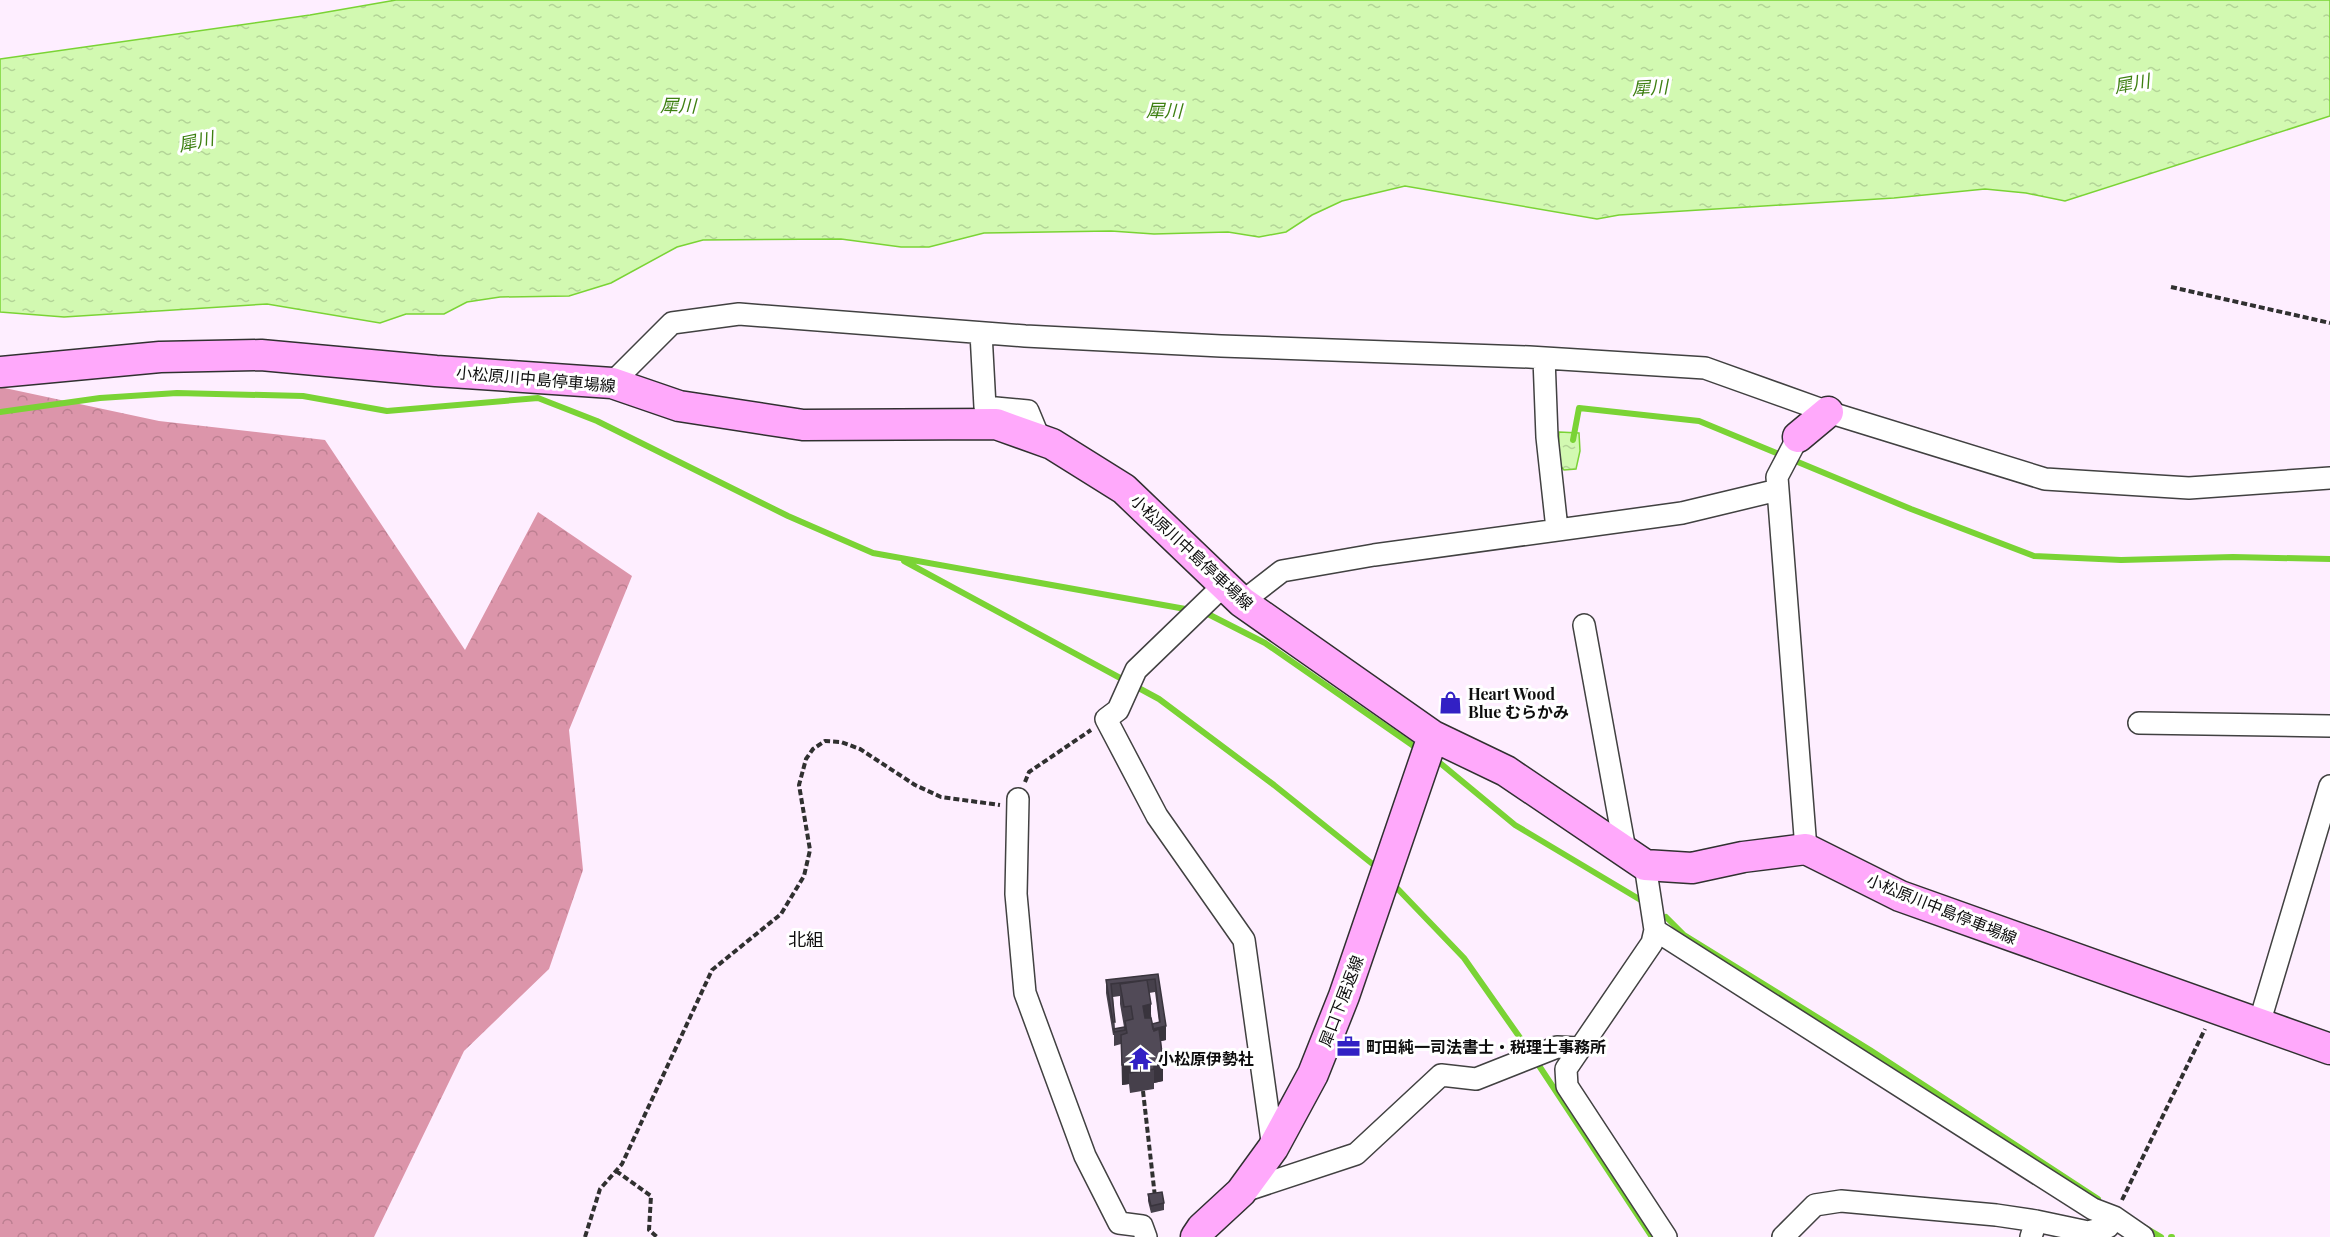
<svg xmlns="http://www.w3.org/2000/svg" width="2330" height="1237" viewBox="0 0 2330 1237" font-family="'Playfair Display','Noto Sans JP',serif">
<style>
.forest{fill:url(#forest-crowns)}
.water{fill:url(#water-ripples);stroke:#7ad335;stroke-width:1.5}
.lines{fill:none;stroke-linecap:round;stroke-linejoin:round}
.stream{stroke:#7ad335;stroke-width:6}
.street-casing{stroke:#414141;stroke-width:24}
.secondary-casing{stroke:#303030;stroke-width:33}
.path{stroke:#303030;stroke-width:4;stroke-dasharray:6 3;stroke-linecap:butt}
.street{stroke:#fff;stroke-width:21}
.secondary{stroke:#ffa9fb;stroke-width:30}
.wall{fill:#46404b;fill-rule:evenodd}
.shaded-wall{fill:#39343d}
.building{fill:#514a57;stroke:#39343d;stroke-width:1.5}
.labels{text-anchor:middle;stroke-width:6;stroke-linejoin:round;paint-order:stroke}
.street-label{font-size:16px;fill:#0e0e0e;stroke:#fff}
.poi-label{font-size:16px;font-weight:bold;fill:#0e0e0e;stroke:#fff;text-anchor:start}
.water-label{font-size:18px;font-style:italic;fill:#3e8012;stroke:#fff}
.neighbourhood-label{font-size:18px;fill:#0e0e0e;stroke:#fff}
</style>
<defs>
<pattern id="forest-crowns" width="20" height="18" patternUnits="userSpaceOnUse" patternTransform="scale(1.5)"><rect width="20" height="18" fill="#dc95aa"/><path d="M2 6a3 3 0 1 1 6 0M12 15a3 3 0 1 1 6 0" fill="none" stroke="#bc7f91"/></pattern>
<pattern id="water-ripples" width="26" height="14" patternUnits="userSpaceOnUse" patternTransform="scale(1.5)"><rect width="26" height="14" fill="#d2f9b1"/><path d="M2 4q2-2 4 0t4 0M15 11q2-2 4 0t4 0" fill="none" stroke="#b3d497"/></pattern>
</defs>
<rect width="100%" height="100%" fill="#feeeff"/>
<path class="forest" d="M0 387 159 421 325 440 465 650 538 512 632 576 569 730 583 870 549 969 464 1051 374 1237H0Z"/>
<path class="water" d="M396 0H2330V116L2065 201 2026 193 1985 189 1894 198 1619 215 1597 219 1405 186 1342 201 1312 215 1286 232 1259 237 1228 232 1154 234 1111 231 984 233 929 247H901L841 239 703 240 677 247 611 283 569 296 500 297 467 302 444 314H406L380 323 267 304 64 317 0 312V59L310 15Z
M1559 432 1579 433 1580 451 1576 469 1564 470 1558 463Z"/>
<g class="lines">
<path class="stream" d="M0 412 100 398 177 393 303 396 387 411 538 398 597 421 788 516 873 553 1191 610
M1573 440 1579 408 1699 421 1911 509 2034 556 2121 560 2233 557 2330 559
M904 561 1159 699 1274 785 1375 866
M1206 613 1265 643 1415 747
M1440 763 1515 825 1644 902
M1394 885 1464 958 1530 1052 1652 1237
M1666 917 1684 935 1870 1050 2098 1199
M2144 1227 2161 1237
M2171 1237H2172"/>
<defs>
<path id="street" d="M981 333 985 407 1028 411 1040 440
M1544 358 1547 437 1557 529
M612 383 672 323 739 314 1025 336 1221 346 1529 357 1705 368 1828 412 2045 479 2189 488 2330 478
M1798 437 1777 477 1806 849
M1224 585 1136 670 1118 710 1106 719 1157 816 1244 940 1273 1148
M1242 602 1282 571 1374 555 1682 513 1778 490
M1584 625 1625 850
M2139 723 2330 726
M1018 799 1016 894 1025 993 1085 1156 1119 1223 1142 1226 1146 1237
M1645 865 1655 930 1652 943 1566 1069 1567 1086 1666 1237
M1655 930 2093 1209 2114 1217 2143 1237
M2259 1024 2330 786
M1241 1192 1356 1154 1441 1075 1476 1079 1557 1047 1580 1048
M1783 1237 1815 1205 1841 1201 1996 1215 2036 1221
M2031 1237 2036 1221 2088 1232 2108 1227 2114 1217"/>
<path id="secondary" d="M0 372 160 357 261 355 436 371 612 383 679 406 803 425 996 424 1052 444 1124 489 1242 602 1433 736 1506 771 1645 865 1692 868 1743 857 1806 849 1900 896 2330 1049
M1798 437 1828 412
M1196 1237 1202 1228 1241 1192 1273 1148 1313 1074 1344 996 1433 736"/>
</defs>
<use href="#street" class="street-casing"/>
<use href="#secondary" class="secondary-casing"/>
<path class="path" d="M2171 287 2330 323
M1025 782 1029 772 1091 730
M1143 1091 1155 1197
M616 1171 651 1196 649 1230 657 1237
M2122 1200 2205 1029
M585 1237 600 1189 622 1164 712 970 781 914 804 876 810 850 799 785 806 759 813 749 825 741 841 742 860 749 915 785 941 797 1000 805"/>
<use href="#street" class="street"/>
<use href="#secondary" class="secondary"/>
</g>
<path class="wall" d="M1158 974 1166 1040 1161 1041 1163 1081 1154 1083V1089L1130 1093 1129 1084 1122 1085 1121 1044 1114 1046V1035H1113L1106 993V980ZM1155 992 1159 1023 1152 1024 1149 993ZM1120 996V1004L1124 1027H1125L1115 1029 1113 997Z
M1148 1194 1164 1203V1210L1151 1213 1148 1201Z"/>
<path class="shaded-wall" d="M1151 1004V1024L1143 1026V1006Z
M1166 1026V1040L1152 1043V1029Z
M1163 1061V1081L1154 1083V1064Z
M1129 1064V1084L1122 1085V1065Z"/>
<path class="building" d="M1158 974 1166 1026 1153 1029 1152 1024 1160 1022 1155 979 1111 984 1115 1022H1113L1106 980Z
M1147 980 1151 1004 1143 1006 1145 1018H1151L1154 1031 1159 1029 1163 1061 1154 1064V1069L1130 1073 1129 1064 1122 1065 1121 1035 1127 1033 1125 1021 1133 1019 1131 1006 1124 1007 1120 984Z
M1125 1027V1030L1114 1032V1029Z
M1162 1192 1164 1203 1151 1206 1148 1194Z"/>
<defs>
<symbol id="shop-bare" viewBox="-9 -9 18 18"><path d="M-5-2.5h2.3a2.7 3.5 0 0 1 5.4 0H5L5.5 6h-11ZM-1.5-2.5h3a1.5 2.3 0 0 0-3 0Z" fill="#3220c4" stroke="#fff" stroke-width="2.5" paint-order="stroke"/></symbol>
<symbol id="office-bare" viewBox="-9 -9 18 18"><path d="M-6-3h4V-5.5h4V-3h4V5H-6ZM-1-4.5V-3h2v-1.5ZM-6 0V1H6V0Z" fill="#3220c4" stroke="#fff" stroke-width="2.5" paint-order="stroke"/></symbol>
<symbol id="temple-bare" viewBox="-9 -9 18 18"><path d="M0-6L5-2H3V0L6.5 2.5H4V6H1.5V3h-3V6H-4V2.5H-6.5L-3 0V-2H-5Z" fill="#3220c4" stroke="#fff" stroke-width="2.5" paint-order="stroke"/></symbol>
</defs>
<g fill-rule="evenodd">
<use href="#shop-bare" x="1434" y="686" width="33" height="33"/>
<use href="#office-bare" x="1332" y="1030" width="33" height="33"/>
<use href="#temple-bare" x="1124" y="1042" width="33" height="33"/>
</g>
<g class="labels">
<g class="street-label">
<text transform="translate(536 379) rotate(5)" y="6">小松原川中島停車場線</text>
<text transform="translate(1192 552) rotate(43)" y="6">小松原川中島停車場線</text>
<text transform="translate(1942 909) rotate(22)" y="6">小松原川中島停車場線</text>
<text transform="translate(1341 1001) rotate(-69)" y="6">犀口下居返線</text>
</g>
<g class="poi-label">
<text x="1468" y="700">Heart Wood<tspan x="1468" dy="18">Blue むらかみ</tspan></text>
<text x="1366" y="1053">町田純一司法書士・税理士事務所</text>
<text x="1158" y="1065">小松原伊勢社</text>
</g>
<g class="water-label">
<text transform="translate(2132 84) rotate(-10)" y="6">犀川</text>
<text transform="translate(1650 88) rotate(-3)" y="6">犀川</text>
<text transform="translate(678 106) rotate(1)" y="6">犀川</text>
<text transform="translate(1164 111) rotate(1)" y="6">犀川</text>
<text transform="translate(196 142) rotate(-12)" y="6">犀川</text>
</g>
<g class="neighbourhood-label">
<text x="806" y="946">北組</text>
</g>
</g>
</svg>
